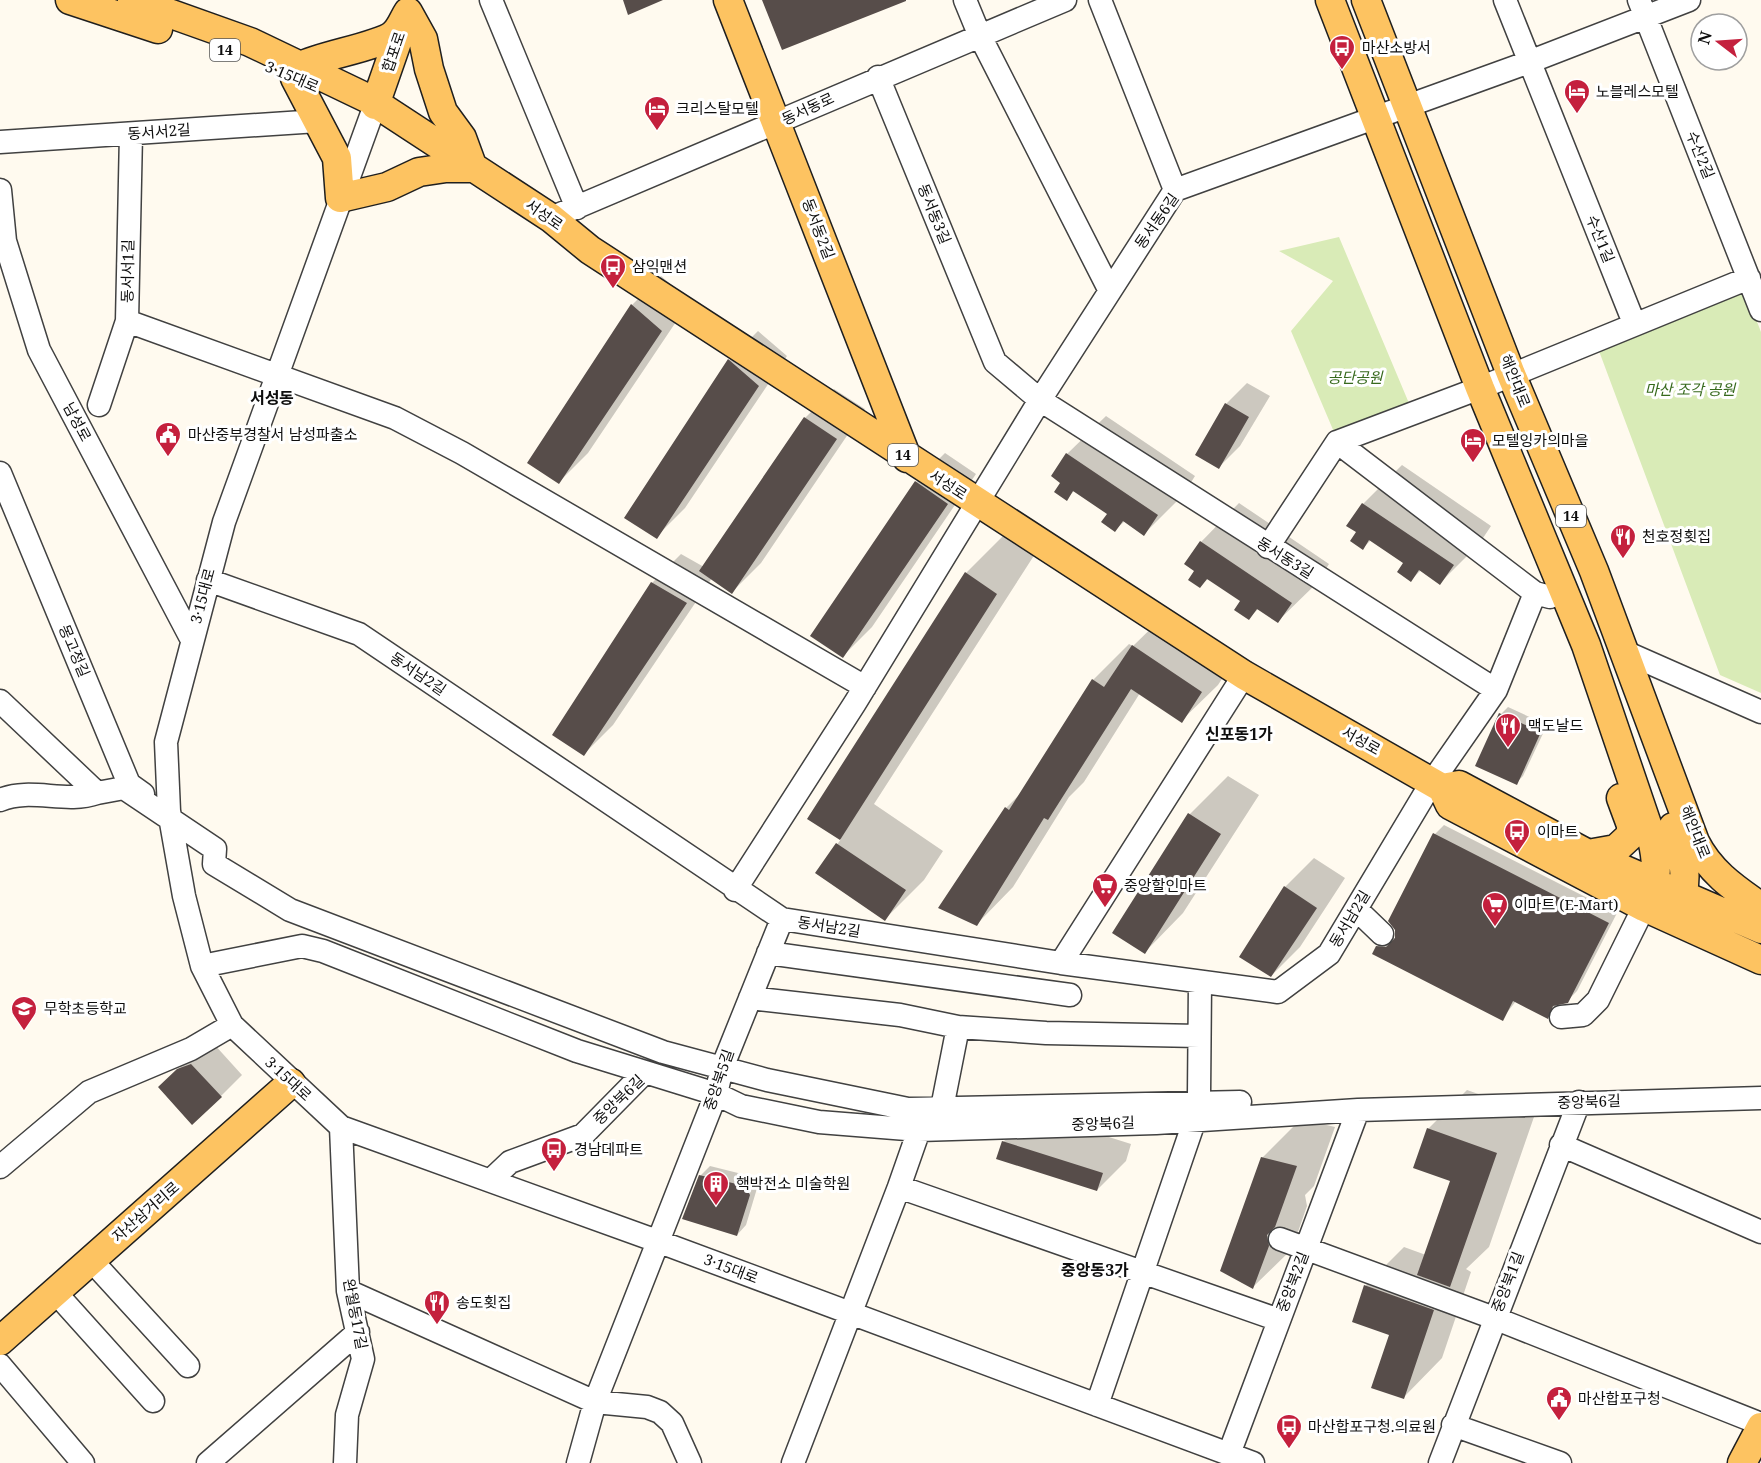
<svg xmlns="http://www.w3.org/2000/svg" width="1761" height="1463" viewBox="0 0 1761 1463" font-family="'Noto Serif','Noto Sans KR',serif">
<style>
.green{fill:#d9ebb7}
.shadow{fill:#0003}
.building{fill:#574d4a}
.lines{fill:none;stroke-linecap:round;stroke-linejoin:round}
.minor-casing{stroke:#414141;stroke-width:25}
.major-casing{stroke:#1f1f1f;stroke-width:31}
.minor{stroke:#fff;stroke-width:22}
.major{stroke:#fdc361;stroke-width:28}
.labels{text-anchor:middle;stroke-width:6;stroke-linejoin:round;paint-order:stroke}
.shield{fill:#fff;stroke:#565656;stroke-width:1.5}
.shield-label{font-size:14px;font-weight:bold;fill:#0e0e0e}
.poi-label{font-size:15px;fill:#0e0e0e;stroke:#fff;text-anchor:start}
.street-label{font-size:15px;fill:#0e0e0e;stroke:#fff}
.park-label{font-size:15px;font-style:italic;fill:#36691c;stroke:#fff}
.neighbourhood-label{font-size:16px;font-weight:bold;fill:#0e0e0e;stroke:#fff}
</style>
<rect width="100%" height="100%" fill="#fffaef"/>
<path class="green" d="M1339 237 1411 408 1334 432 1291 331 1333 281 1279 251Z
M1744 288 1761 332V693L1720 675 1599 351Z"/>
<path class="shadow" d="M661 276 690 301 588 453 559 482 529 462 632 305Z
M758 331 787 356 685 508 656 537 729 360Z
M1247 383 1270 396 1240 446 1219 467 1226 404Z
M834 389 865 409 761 563 732 592 712 578 613 725 584 754 652 583 681 554 704 567 805 418Z
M1106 416 1195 476 1183 495 1144 534 1125 521 1115 530 1109 513 1075 490 1066 499 1062 483 1067 454Z
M945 453 976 474 872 627 843 656 916 482Z
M1402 465 1491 526 1479 544 1440 583 1421 570 1411 580 1405 563 1371 540 1363 548 1358 532 1349 525 1363 504Z
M1239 503 1329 564 1317 583 1278 621 1259 608 1249 618 1242 601 1209 578 1200 586 1196 570 1201 542Z
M1005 534 1035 554 874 804 943 851 924 880 885 919 817 873 841 839 809 818 966 573Z
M1170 610 1237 656 1218 685 1181 721 1140 693 1084 782 1069 797 1013 887 977 924 1006 808 1021 793 1093 680 1129 644 1133 646Z
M1508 707 1547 725 1523 776 1516 783 1501 714Z
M1228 776 1259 795 1183 913 1145 952 1190 814Z
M1444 825 1617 913 1577 991 1567 1001 1559 1003 1547 1017 1516 1001 1502 1019 1377 947 1387 937 1396 938 1435 834Z
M1314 858 1345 878 1300 947 1271 976 1285 887Z
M213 1043 242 1075 221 1096 160 1087 200 1048Z
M1467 1090 1535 1114 1489 1247 1466 1269 1471 1272 1442 1358 1404 1397 1391 1334 1354 1321 1366 1285 1404 1247 1426 1255 1452 1181 1428 1129Z
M1033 1113 1131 1144 1126 1161 1097 1190 1003 1142Z
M1301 1119 1335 1127 1314 1186 1305 1195 1307 1206 1292 1249 1253 1287 1262 1158Z
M710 1166 754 1177 758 1185 746 1225 737 1235 700 1176Z"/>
<path class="building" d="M623 0H663L628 15Z
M762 0H906V1L782 50Z
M631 304 662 331 559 484 527 463Z
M728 359 759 386 657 539 624 518Z
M1225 403 1249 417 1219 469 1195 455Z
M804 417 837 439 732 594 699 571Z
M1066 453 1158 515 1144 536 1123 521 1115 532 1101 522 1107 514 1073 491 1067 501 1054 492 1060 483 1051 476Z
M915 481 948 504 843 658 810 636Z
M1362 503 1454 565 1440 585 1419 570 1411 582 1397 572 1403 563 1369 540 1363 550 1350 541 1356 532 1346 526Z
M1200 541 1292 603 1278 623 1257 609 1249 620 1234 610 1240 601 1207 579 1200 588 1188 580 1194 571 1184 564Z
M965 572 997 594 840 840 807 819Z
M651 582 687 603 584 756 552 735Z
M1132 645 1202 692 1182 723 1131 689 1048 820 1044 818 977 926 938 908 1005 807 1009 810 1092 679 1104 687Z
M1499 713 1541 732 1517 785 1475 766Z
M1188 813 1221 834 1145 954 1112 933Z
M1433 833 1609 923 1568 1003 1553 1006 1548 1019 1513 1001 1503 1021 1372 954 1376 946 1386 947 1395 938V930L1388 921Z
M836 843 906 890 885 921 815 873Z
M1284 886 1317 908 1271 977 1239 957Z
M191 1064 222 1097 192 1125 158 1087 177 1069Z
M1427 1128 1497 1153 1450 1287 1417 1275 1450 1181 1413 1168Z
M1002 1141 1103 1173 1097 1191 996 1159Z
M1261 1157 1297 1166 1275 1227 1267 1235 1269 1246 1253 1289 1220 1271Z
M699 1175 745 1186 750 1195 737 1236 682 1219Z
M1364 1285 1434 1310 1404 1399 1371 1388 1389 1335 1352 1322Z"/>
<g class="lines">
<defs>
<path id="minor" d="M491 0 577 208
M965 0 979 34 1110 291
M1100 0 1175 190
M1505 0 1634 323
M1639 0 1761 310
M878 77 995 362 1040 400 1496 690
M375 105 224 522 166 742 169 811 184 896 202 966 232 1025 341 1127 657 1241 1253 1463
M0 142 318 121
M0 190 5 241 39 350 192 640
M551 218 1065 0
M127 321 395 418 462 453 865 687
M99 405 127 321 131 134
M1337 442 1535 593 1550 597
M0 473 129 784 143 794
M1268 547 1337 442 1480 388 1749 278
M208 580 359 634 782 919 1061 963 1278 992 1329 954 1432 782 1496 690 1535 593
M1625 652 1761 712
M0 701 97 793 124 788 215 849 214 864 290 910 663 1052 767 1080 908 1109 1240 1102
M0 800C31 787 65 804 97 793
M735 890 855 703 1040 400 1175 190 1529 62 1689 0
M1356 909 1382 934
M768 953 1070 995
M1061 963 1244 675
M202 966 302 946 323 951 577 1051 645 1072
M750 998 900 1015 958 1027
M1561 1017 1583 1015 1598 1000 1644 907
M942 1108 958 1027 1046 1033 1199 1036
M341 1127 348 1291 363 1359 347 1415 345 1463
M1561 1145 1761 1232
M0 1167 89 1092 191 1049 232 1025
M491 1180 510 1162 583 1135 645 1072 716 1094 741 1106 819 1122 919 1130 1156 1123 1358 1110 1761 1098
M899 1187 1279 1320
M1280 1239 1494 1318 1761 1424
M91 1260 188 1366
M348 1291 595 1402 647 1407 660 1412 672 1423 690 1463
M55 1292 153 1401
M0 1365 83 1463
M1097 1405 1195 1119 1199 1096 1200 983
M1453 1425 1560 1463
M1229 1454 1358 1110
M208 1463 358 1332
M578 1463 595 1402 716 1094 722 1068 782 919
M793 1463 899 1187 919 1130
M1440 1463 1579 1102"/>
<path id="major" d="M70 0 158 29
M132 0 250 42 369 99 551 218 590 250 1244 675 1442 788 1450 805 1644 907 1761 960
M728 0 907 458
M1330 0 1480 388 1586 645 1652 839C1659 869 1657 880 1644 907
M1366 0 1511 374 1594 571 1695 842C1710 872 1734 888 1761 907
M295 78 337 158 340 198 387 187 419 172 446 168H473L462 138 443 112 429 69 423 39 408 12C404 18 401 27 395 33 383 46 322 55 301 66
M375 105 405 19
M1442 788 1459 785 1588 854 1761 929
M1673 827C1683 859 1691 878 1677 910
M1588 854 1616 849 1631 835V825L1621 798
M0 1341 291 1083
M1742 1463 1761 1427"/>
</defs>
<use href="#minor" class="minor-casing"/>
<use href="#major" class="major-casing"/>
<use href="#minor" class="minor"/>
<use href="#major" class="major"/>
</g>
<defs>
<symbol id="bus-pin" viewBox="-11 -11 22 30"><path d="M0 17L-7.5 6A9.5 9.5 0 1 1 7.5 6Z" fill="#c4203d" stroke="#fff"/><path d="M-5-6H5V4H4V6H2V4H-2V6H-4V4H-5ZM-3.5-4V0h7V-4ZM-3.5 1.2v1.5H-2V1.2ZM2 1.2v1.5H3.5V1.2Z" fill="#fff"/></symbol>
<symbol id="hotel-pin" viewBox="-11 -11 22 30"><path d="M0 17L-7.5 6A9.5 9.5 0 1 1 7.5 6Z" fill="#c4203d" stroke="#fff"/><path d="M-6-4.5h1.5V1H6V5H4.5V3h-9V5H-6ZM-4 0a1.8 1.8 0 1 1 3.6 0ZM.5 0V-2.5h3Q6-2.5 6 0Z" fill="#fff"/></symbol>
<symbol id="civic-pin" viewBox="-11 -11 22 30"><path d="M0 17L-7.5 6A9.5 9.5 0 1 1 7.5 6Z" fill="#c4203d" stroke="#fff"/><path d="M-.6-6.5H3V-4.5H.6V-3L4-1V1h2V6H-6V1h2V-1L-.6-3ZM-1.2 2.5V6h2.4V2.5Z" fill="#fff"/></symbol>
<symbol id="restaurant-pin" viewBox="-11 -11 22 30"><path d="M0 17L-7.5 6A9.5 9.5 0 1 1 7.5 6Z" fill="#c4203d" stroke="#fff"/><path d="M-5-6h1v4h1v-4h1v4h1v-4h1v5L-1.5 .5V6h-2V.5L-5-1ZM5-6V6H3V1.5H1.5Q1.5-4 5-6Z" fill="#fff"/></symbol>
<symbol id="supermarket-pin" viewBox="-11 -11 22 30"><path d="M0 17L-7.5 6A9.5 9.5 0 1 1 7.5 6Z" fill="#c4203d" stroke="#fff"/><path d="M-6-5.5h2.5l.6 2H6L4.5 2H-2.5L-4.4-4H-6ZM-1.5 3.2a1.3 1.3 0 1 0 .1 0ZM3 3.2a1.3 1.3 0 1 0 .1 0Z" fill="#fff"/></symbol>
<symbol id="school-pin" viewBox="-11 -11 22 30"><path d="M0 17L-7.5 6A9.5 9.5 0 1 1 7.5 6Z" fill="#c4203d" stroke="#fff"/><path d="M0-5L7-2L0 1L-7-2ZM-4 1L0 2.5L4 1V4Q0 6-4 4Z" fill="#fff"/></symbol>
<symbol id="building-pin" viewBox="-11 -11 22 30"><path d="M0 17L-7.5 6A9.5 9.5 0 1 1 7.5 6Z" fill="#c4203d" stroke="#fff"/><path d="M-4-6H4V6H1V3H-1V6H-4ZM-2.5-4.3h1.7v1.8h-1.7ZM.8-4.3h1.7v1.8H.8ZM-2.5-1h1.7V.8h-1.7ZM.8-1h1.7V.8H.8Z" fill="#fff"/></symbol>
</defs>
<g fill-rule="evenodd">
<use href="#bus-pin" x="1327" y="33" width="30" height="40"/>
<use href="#hotel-pin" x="1562" y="77" width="30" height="40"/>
<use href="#hotel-pin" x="642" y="94" width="30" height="40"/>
<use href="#bus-pin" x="598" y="252" width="30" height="40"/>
<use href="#civic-pin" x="153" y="420" width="30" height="40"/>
<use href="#hotel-pin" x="1458" y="426" width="30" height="40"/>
<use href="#restaurant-pin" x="1608" y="522" width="30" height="40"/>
<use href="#restaurant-pin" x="1493" y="711" width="30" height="40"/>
<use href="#bus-pin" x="1502" y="817" width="30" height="40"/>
<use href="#supermarket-pin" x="1090" y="871" width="30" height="40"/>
<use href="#supermarket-pin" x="1480" y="890" width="30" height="40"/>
<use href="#school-pin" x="9" y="994" width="30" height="40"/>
<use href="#bus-pin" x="539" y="1135" width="30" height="40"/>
<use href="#building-pin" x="701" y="1169" width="30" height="40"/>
<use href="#restaurant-pin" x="422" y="1288" width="30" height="40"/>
<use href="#civic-pin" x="1544" y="1384" width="30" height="40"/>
<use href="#bus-pin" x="1274" y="1412" width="30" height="40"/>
</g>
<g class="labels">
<g class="shield">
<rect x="210" y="39" width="30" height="22" rx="4.5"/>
<rect x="888" y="444" width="30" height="22" rx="4.5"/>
<rect x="1556" y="505" width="30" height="22" rx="4.5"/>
</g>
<g class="shield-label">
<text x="225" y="55">14</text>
<text x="903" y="460">14</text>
<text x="1571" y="521">14</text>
</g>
<g class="poi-label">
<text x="1362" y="53">마산소방서</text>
<text x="1596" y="97">노블레스모텔</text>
<text x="676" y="114">크리스탈모텔</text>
<text x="632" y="272">삼익맨션</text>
<text x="188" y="440">마산중부경찰서 남성파출소</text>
<text x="1492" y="446">모텔잉카의마을</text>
<text x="1642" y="542">천호정횟집</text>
<text x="1528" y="731">맥도날드</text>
<text x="1537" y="837">이마트</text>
<text x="1124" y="891">중앙할인마트</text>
<text x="1514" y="910">이마트 (E-Mart)</text>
<text x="44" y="1014">무학초등학교</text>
<text x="574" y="1155">경남데파트</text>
<text x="736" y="1189">핵박전소 미술학원</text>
<text x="456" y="1308">송도횟집</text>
<text x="1578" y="1404">마산합포구청</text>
<text x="1308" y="1432">마산합포구청.의료원</text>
</g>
<g class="street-label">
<text transform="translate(394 52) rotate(-71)" y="5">합포로</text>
<text transform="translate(292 77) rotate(23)" y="5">3·15대로</text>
<text transform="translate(808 109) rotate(-25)" y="5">동서동로</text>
<text transform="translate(159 132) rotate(-4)" y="5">동서서2길</text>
<text transform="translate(1700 155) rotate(68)" y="5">수산2길</text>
<text transform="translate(934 214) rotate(68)" y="5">동서동3길</text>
<text transform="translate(544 215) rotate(35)" y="5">서성로</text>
<text transform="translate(1157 221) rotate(-55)" y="5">동서동6길</text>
<text transform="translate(818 229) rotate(69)" y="5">동서동2길</text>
<text transform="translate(1600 239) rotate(68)" y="5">수산1길</text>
<text transform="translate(128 271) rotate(-89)" y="5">동서서1길</text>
<text transform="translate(1515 381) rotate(68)" y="5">해안대로</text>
<text transform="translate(77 422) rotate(62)" y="5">남성로</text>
<text transform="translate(948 485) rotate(33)" y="5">서성로</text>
<text transform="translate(1285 558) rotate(32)" y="5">동서동3길</text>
<text transform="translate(203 596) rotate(-75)" y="5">3·15대로</text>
<text transform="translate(74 651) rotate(67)" y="5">몽고정길</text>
<text transform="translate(418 674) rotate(34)" y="5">동서남2길</text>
<text transform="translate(1361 741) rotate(29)" y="5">서성로</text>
<text transform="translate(1695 832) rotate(68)" y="5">해안대로</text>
<text transform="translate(1350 919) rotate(-59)" y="5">동서남2길</text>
<text transform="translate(829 927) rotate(9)" y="5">동서남2길</text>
<text transform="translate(288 1079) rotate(43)" y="5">3·15대로</text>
<text transform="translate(719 1080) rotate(-71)" y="5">중앙북5길</text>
<text transform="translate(619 1100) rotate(-44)" y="5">중앙북6길</text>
<text transform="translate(1589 1102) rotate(-2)" y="5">중앙북6길</text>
<text transform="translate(1103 1124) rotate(-2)" y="5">중앙북6길</text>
<text transform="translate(146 1212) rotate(-41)" y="5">자산삼거리로</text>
<text transform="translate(731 1269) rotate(21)" y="5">3·15대로</text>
<text transform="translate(1293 1282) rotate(-69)" y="5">중앙북2길</text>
<text transform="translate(1508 1282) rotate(-69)" y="5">중앙북1길</text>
<text transform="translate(355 1314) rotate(79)" y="5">완월동17길</text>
</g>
<g class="park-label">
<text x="1355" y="383">공단공원</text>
<text x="1690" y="395">마산 조각 공원</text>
</g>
<g class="neighbourhood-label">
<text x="272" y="404">서성동</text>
<text x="1239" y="740">신포동1가</text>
<text x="1095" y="1276">중앙동3가</text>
</g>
</g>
<g transform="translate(1719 42) rotate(287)"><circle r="28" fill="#ffffff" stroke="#9f9f9f" stroke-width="1.5"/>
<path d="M0-4.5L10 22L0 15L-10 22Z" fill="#c4203d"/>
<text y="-9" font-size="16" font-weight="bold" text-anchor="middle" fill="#0e0e0e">N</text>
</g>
</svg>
